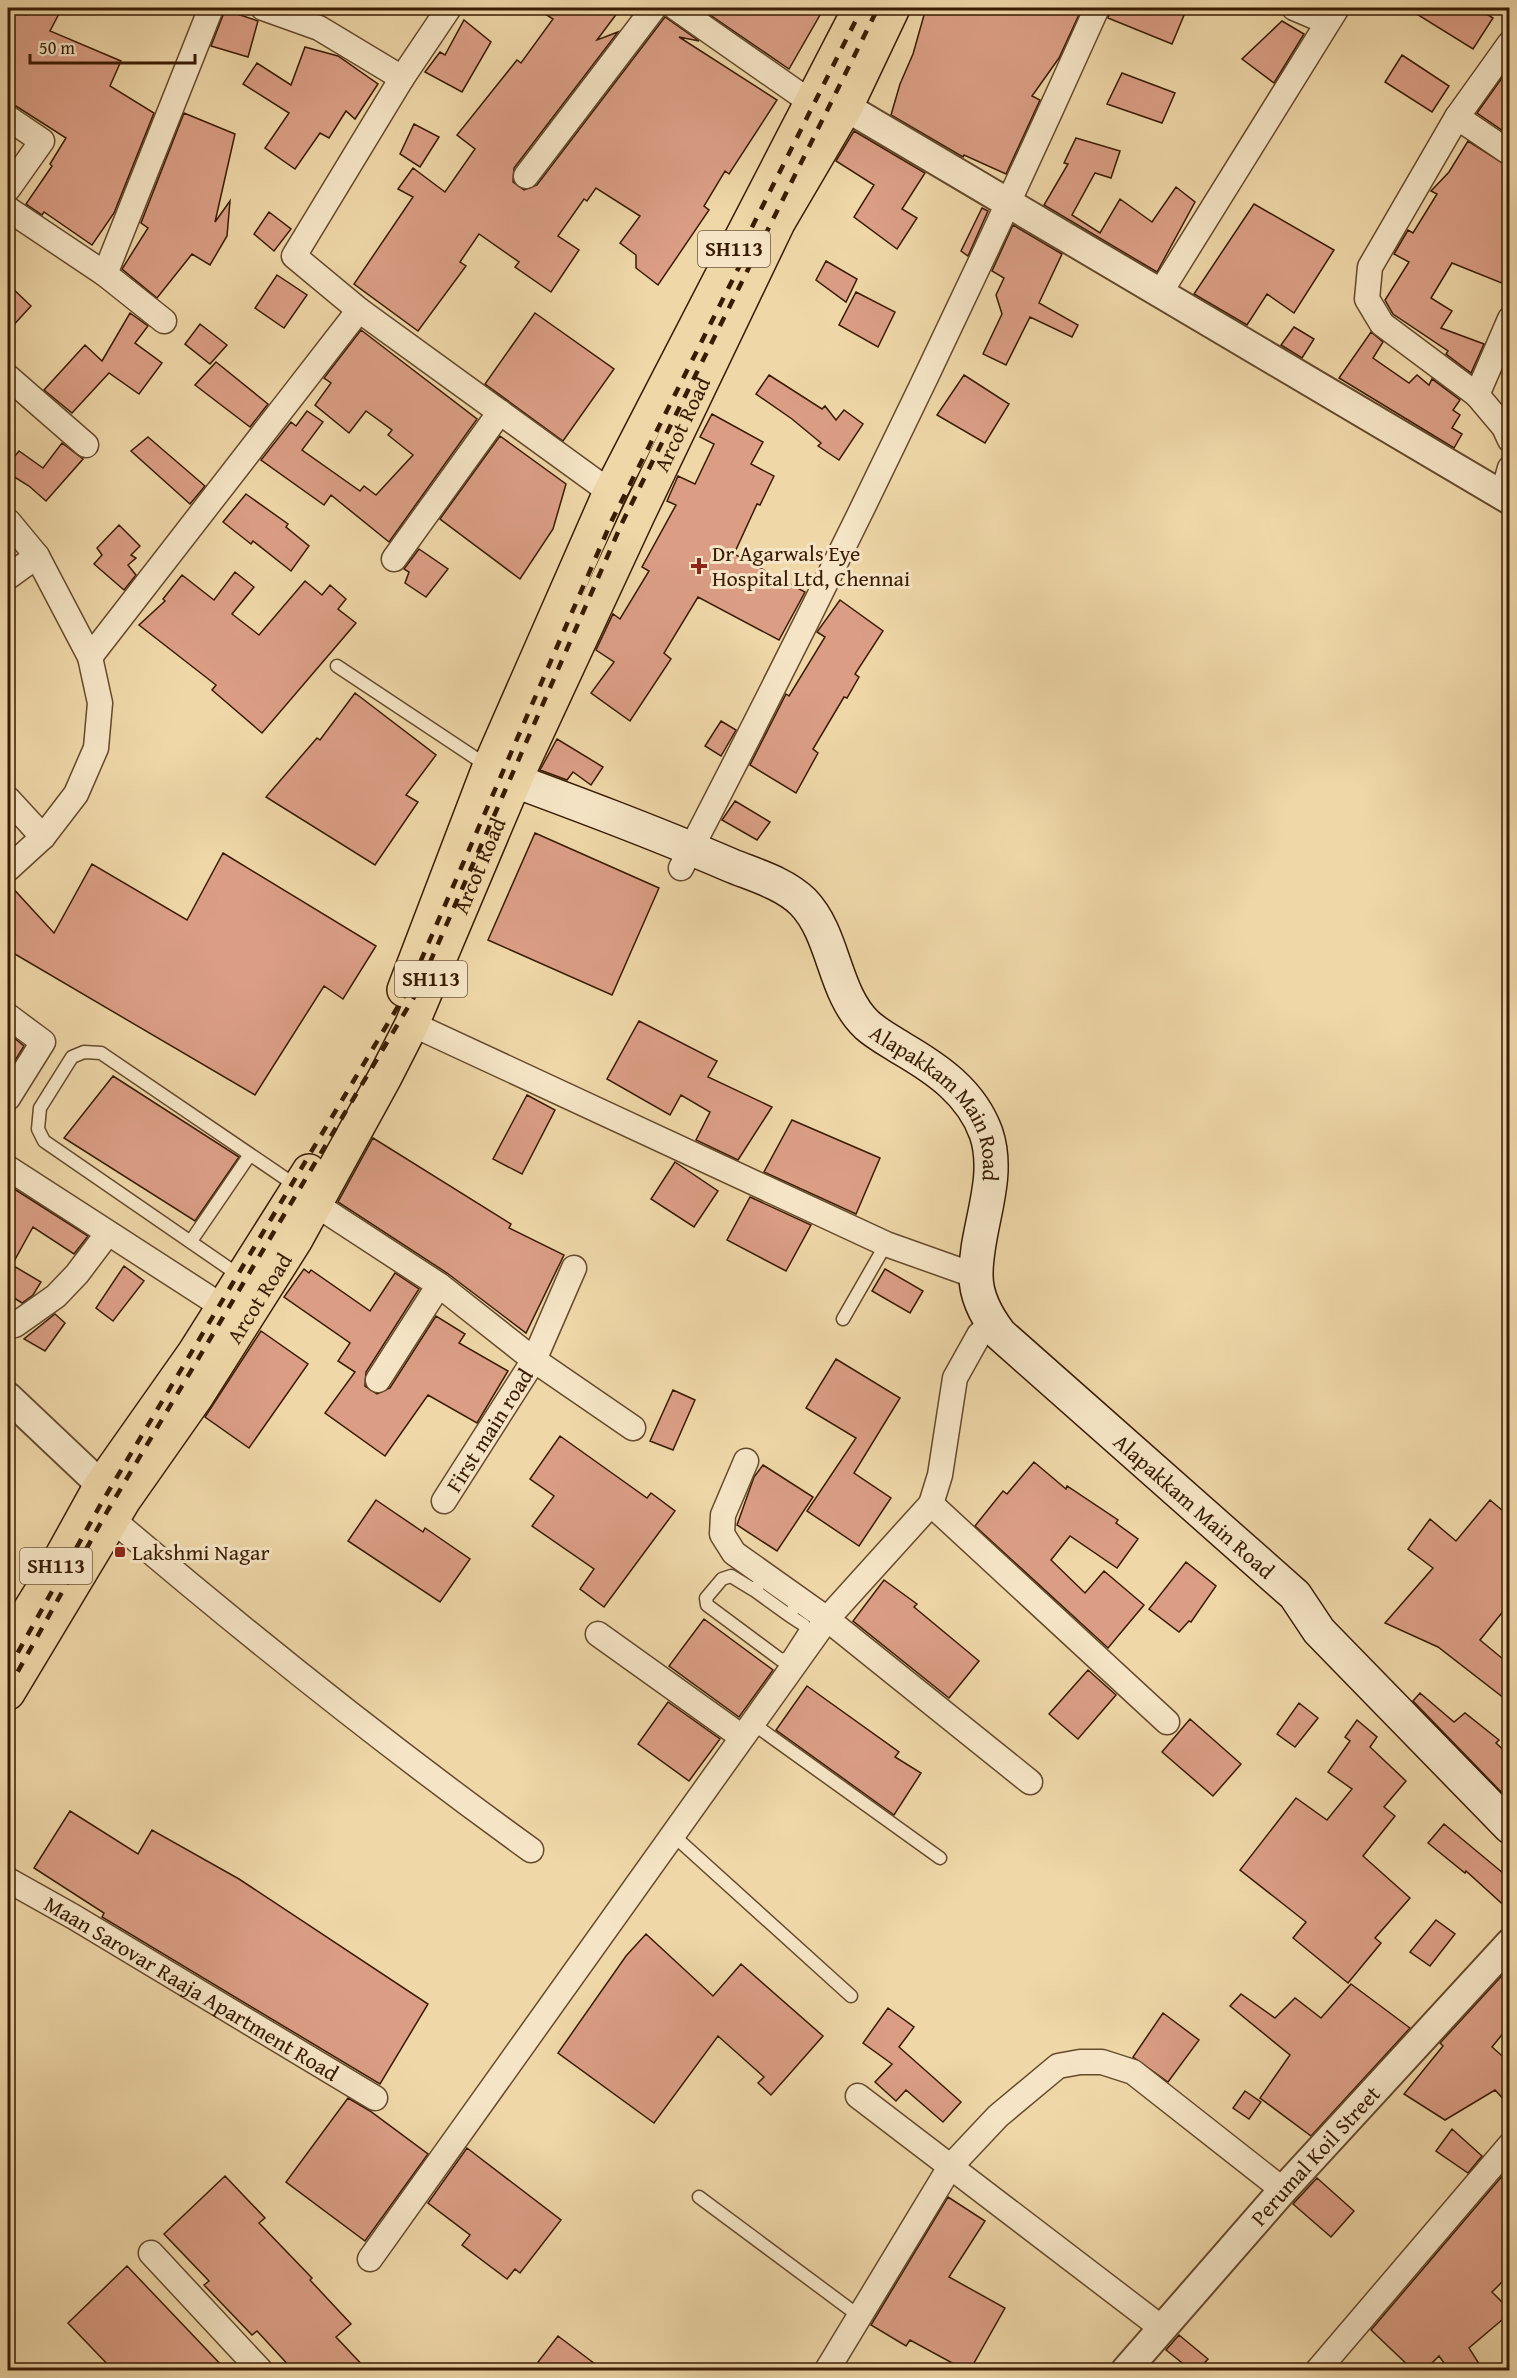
<svg xmlns="http://www.w3.org/2000/svg" width="1517" height="2378" viewBox="0 0 1517 2378" font-family="'Gentium Book Plus',serif">
<style>
.building{fill:#db9e85;stroke:#391b03;stroke-width:1.5}
.lines{fill:none;stroke-linecap:round;stroke-linejoin:round}
.service-casing{stroke:#664a2c;stroke-width:15}
.minor-casing{stroke:#664a2c;stroke-width:27}
.tertiary-casing{stroke:#664a2c;stroke-width:32}
.secondary-casing{stroke:#391b03;stroke-width:36}
.primary-casing{stroke:#391b03;stroke-width:36}
.service{stroke:#f5e5c6;stroke-width:12}
.minor{stroke:#f5e5c6;stroke-width:24}
.tertiary{stroke:#f5e5c6;stroke-width:28}
.secondary{stroke:#f5e5c6;stroke-width:33}
.primary{stroke:#efd7a8;stroke-width:33}
.rail{stroke:#391b03;stroke-width:4.5;stroke-dasharray:10 10;stroke-linecap:butt}
.poi-dot{fill:#8f2418;stroke:#f5e5c6;stroke-width:2}
.labels{text-anchor:middle;stroke-width:6;stroke-linejoin:round;paint-order:stroke}
.shield{fill:#f5e5c6;stroke:#71583e;stroke-width:1.5}
.shield-label{font-size:21px;font-weight:bold;fill:#391b03}
.street-label{font-size:22px;fill:#391b03;stroke:#f5e5c6}
.poi-label{font-size:22px;fill:#391b03;stroke:#f5e5c6;text-anchor:start}
</style>
<rect width="100%" height="100%" fill="#efd7a8"/>
<filter id="stains"><feTurbulence type="fractalNoise" baseFrequency=".00333" numOctaves="4"/><feColorMatrix values="0 0 0 0 .2 0 0 0 0 .09 0 0 0 0 .02 0 0 0 .5 -.17"/></filter>
<radialGradient id="worn" r=".72"><stop offset=".6" stop-color="#630" stop-opacity="0"/><stop offset="1" stop-color="#630" stop-opacity=".3"/></radialGradient>
<path class="building" d="M8 8 26 15 30 8H62L50 31 121 61 110 86 154 113 114 213 92 245 44 212 42 215 26 204 52 166 50 164 66 138 16 106 8 104Z
M536 8H621L597 40 618 32 514 168 513 182 524 190 537 185 665 17 699 41 679 37 777 100 729 174 725 171 704 206 709 210 658 285 636 268V255L620 243 640 216 596 188 587 201 584 199 558 236 579 250 551 292 515 267 519 262 479 234 460 262 466 266 418 331 354 284 413 197 398 189 413 168 445 192 475 149 457 135 517 60 521 63 553 19Z
M700 8H824L789 69Z
M926 8H1082L1059 58 1032 96 1040 100 1006 174 964 155 963 157 891 115 900 84 913 54Z
M1111 8H1187L1172 44 1108 18Z
M1407 8H1477L1493 18 1473 49Z
M225 10 258 21 248 57 211 46Z
M464 20 491 42 462 92 425 72 440 52 445 55Z
M1282 21 1304 34 1274 83 1242 59Z
M305 47 338 56 378 84 355 119 346 111 329 138 320 133 295 169 265 148 289 113 243 84 257 63 291 85Z
M1402 55 1449 86 1432 112 1385 82Z
M1509 68V135L1477 113Z
M1122 73 1175 93 1162 123 1107 104Z
M184 113 235 134 215 222 230 201 227 236 210 265 192 254 157 298 122 269 148 228 141 223Z
M414 124 439 137 420 167 400 154Z
M854 131 925 173 902 209 917 218 897 249 854 217 874 185 836 161Z
M1076 138 1120 151 1111 178 1095 173 1072 215 1100 233 1120 199 1152 222 1176 187 1195 202 1157 272 1044 205 1068 164 1064 163Z
M1468 141 1509 167V286L1452 263 1431 298 1452 311 1441 328 1484 344 1471 373 1446 354 1448 351 1393 314 1385 300 1409 262 1394 254 1408 230 1413 233 1437 194 1431 191 1449 172Z
M1254 204 1334 250 1294 313 1267 294 1247 325 1194 294Z
M982 208 988 211 968 256 961 251Z
M269 212 291 229 274 251 254 234Z
M1013 225 1062 254 1039 303 1078 325 1072 337 1030 317 1006 365 983 354 1002 314 996 295 1004 278 992 271Z
M826 261 857 279 846 302 816 280Z
M277 275 307 295 284 328 255 308Z
M8 284 31 306 8 331Z
M856 292 895 312 878 347 839 325Z
M130 313 148 326 135 343 162 363 139 394 109 373 72 413 44 390 85 345 102 361Z
M535 313 614 369 563 441 485 384Z
M200 324 227 345 210 364 185 344Z
M1294 327 1314 339 1302 358 1281 345Z
M361 330 477 419 389 542 331 495 324 505 261 460 291 422 296 426 307 411 323 422 302 450 360 491 364 486 376 495 413 455 388 435 392 430 366 411 349 433 315 405 331 383 324 378Z
M1371 332 1383 342 1373 358 1409 383 1417 375 1429 385 1432 379 1460 400 1453 410 1460 415 1452 428 1462 434 1454 448 1339 378Z
M216 362 268 404 250 427 195 385Z
M769 375 822 409 825 406 836 420 844 410 863 424 839 460 818 446 821 443 792 419 756 394Z
M964 375 1009 404 985 443 937 415Z
M712 414 763 442 751 464 774 476 760 505 757 504 734 554 805 592 779 640 698 597 664 653 671 659 630 721 591 693 614 662 596 650 613 614 620 619 649 571 642 567 676 505 667 501 678 476 695 484 714 444 700 437Z
M500 436 566 484 553 529 520 579 440 519Z
M148 437 205 486 190 504 131 451Z
M62 443 83 459 46 501 29 486 8 473V464L19 451 43 468Z
M246 494 288 524 286 527 309 546 291 571 253 541 251 544 223 522Z
M119 525 140 546 131 555 136 558 128 565 136 575 124 590 94 564 102 555 97 548Z
M419 549 448 569 426 597 405 583 409 572 404 569Z
M235 572 254 587 232 614 259 635 305 581 322 595 330 585 346 599 338 609 356 623 262 733 212 690 216 685 139 625 165 601 163 599 182 575 214 600Z
M840 600 883 631 855 674 859 677 847 698 844 697 813 749 818 753 796 793 750 765 786 694 789 696 825 637 817 632Z
M355 693 436 755 406 795 418 802 375 865 266 797 317 738 320 740Z
M721 721 736 730 721 756 705 746Z
M557 739 603 767 591 785 573 772 567 780 540 770Z
M735 801 770 822 757 840 722 820Z
M535 833 659 888 612 995 488 940Z
M223 853 376 946 343 999 324 986 255 1095 8 950V883L54 933 92 864 187 920Z
M639 1021 717 1061 708 1077 772 1107 738 1160 696 1140 710 1112 681 1095 670 1115 607 1079Z
M8 1033 24 1046 8 1072Z
M113 1076 239 1157 195 1221 64 1138Z
M527 1095 555 1110 522 1174 493 1159Z
M792 1120 880 1158 856 1214 764 1172Z
M373 1138 511 1224 509 1228 564 1255 526 1333 447 1273 338 1202Z
M675 1162 718 1191 694 1227 651 1199Z
M8 1185 88 1236 74 1254 33 1227 12 1265 41 1282 33 1295 22 1303 8 1294Z
M750 1197 811 1225 786 1271 727 1240Z
M124 1266 144 1281 113 1321 96 1308Z
M304 1269 309 1273 311 1270 370 1311 395 1273 419 1289 366 1372 365 1386 377 1394 390 1388 436 1316 465 1334 459 1343 508 1371 477 1423 428 1395 385 1456 325 1413 355 1372 338 1361 350 1343 284 1297Z
M885 1269 923 1291 910 1313 872 1291Z
M55 1314 65 1323 45 1351 24 1339Z
M261 1331 308 1364 249 1448 205 1417Z
M836 1359 900 1398 854 1473 891 1498 859 1546 807 1511 856 1438 806 1408Z
M673 1390 695 1400 673 1450 650 1441Z
M560 1436 647 1498 651 1493 675 1511 604 1607 580 1589 594 1569 532 1526 554 1496 530 1479Z
M1034 1462 1066 1489 1067 1486 1118 1520 1116 1523 1138 1539 1117 1568 1070 1536 1051 1560 1085 1593 1104 1571 1144 1605 1108 1648 975 1526 1003 1491 1007 1494Z
M763 1465 813 1497 777 1551 737 1525 754 1477Z
M376 1500 423 1532 425 1528 470 1559 440 1602 348 1541Z
M1490 1500 1509 1516V1604L1480 1640 1509 1664V1702L1438 1647 1385 1623 1433 1568 1408 1549 1430 1519 1456 1541Z
M1186 1562 1216 1586 1191 1622 1189 1621 1179 1632 1149 1609Z
M884 1580 917 1604 914 1607 979 1661 949 1698 853 1621Z
M704 1619 773 1670 739 1717 669 1666Z
M1088 1670 1116 1695 1078 1739 1049 1714Z
M807 1686 899 1752 895 1757 921 1773 894 1815 776 1730Z
M1420 1693 1454 1722 1465 1713 1499 1740 1496 1743 1509 1755V1800L1413 1701Z
M668 1702 720 1739 689 1781 638 1744Z
M1299 1703 1318 1718 1295 1747 1277 1734Z
M1190 1719 1241 1764 1213 1796 1162 1752Z
M1357 1720 1377 1737 1370 1747 1406 1781 1384 1807 1395 1816 1363 1856 1410 1898 1375 1938 1381 1943 1348 1983 1293 1938 1306 1922 1240 1870 1296 1798 1327 1820 1352 1789 1328 1772 1350 1741 1345 1737Z
M70 1811 138 1854 152 1830 239 1879 428 2004 380 2084 102 1917 104 1913 34 1868Z
M1444 1824 1509 1878V1910L1466 1871 1465 1873 1428 1843Z
M1436 1920 1455 1934 1430 1966 1410 1952Z
M646 1934 713 1996 741 1964 823 2036 771 2095 758 2083 764 2077 718 2036 654 2123 558 2053 626 1956Z
M1509 1968V2026L1492 2047 1509 2062V2105L1495 2090 1445 2120 1404 2094 1443 2046 1440 2043Z
M1351 1984 1410 2028 1311 2136 1260 2098 1290 2055 1230 2006 1241 1994 1275 2018 1295 1998 1321 2018Z
M888 2008 914 2027 899 2047 961 2102 943 2122 906 2090 896 2101 875 2082 892 2064 863 2043Z
M1163 2013 1199 2040 1168 2082 1133 2057Z
M1245 2091 1261 2102 1249 2119 1233 2108Z
M348 2098 370 2111 428 2154 365 2241 286 2182Z
M1452 2129 1482 2156 1468 2173 1436 2151Z
M467 2148 561 2220 520 2273 515 2269 507 2279 462 2245 470 2235 428 2203Z
M1509 2168V2275L1492 2292 1509 2309V2314L1469 2348 1483 2370H1449L1439 2356 1425 2370H1413L1371 2330Z
M225 2176 265 2218 259 2223 312 2278 310 2280 351 2324 336 2337 367 2370H293L257 2331 252 2335 204 2285 209 2281 164 2234Z
M1317 2178 1354 2211 1331 2237 1293 2204Z
M948 2197 985 2221 949 2277 1005 2308 970 2370H965L910 2340 906 2346 871 2325Z
M127 2266 226 2370H113L68 2323Z
M1179 2335 1208 2359 1198 2370H1191L1166 2350Z
M558 2336 603 2370H548L538 2362Z"/>
<g class="lines">
<defs>
<path id="service" d="M337 666 483 763 487 768
M191 1241 249 1156
M240 1276 44 1141 38 1129 40 1108 72 1057 84 1052 101 1053 298 1187
M843 1319 886 1244
M766 1576 754 1590 731 1576 722 1579 706 1598 707 1605 781 1660 788 1658 806 1630 804 1625 790 1616 798 1599
M754 1590 790 1616
M752 1723 940 1858
M673 1835 851 1996
M699 2197 859 2316"/>
<g id="minor">
<path d="M263 8 319 28 402 78"/>
<path d="M449 8 402 78 294 256 359 310 610 492"/>
<path d="M676 8 809 101"/>
<path d="M1294 8 1327 22"/>
<path d="M1510 43 1457 117 1370 267 1367 299 1382 324 1477 395 1504 427 1510 440"/>
<path d="M1457 117 1510 153"/>
<path d="M8 118 42 141 8 189"/>
<path d="M526 176 654 8"/>
<path d="M8 209 105 274 164 321"/>
<path d="M105 274 211 8"/>
<path d="M1160 293 1337 8"/>
<path d="M8 377 86 445"/>
<path d="M1477 395 1510 319"/>
<path d="M1502 496 1510 468"/>
<path d="M8 521 37 556 90 657 100 703 96 748 76 794 43 837 8 869"/>
<path d="M394 559 500 412"/>
<path d="M8 577 37 556"/>
<path d="M90 657 359 310"/>
<path d="M8 799 43 837"/>
<path d="M681 868C828 585 967 298 1097 8"/>
<path d="M8 1016 43 1042 8 1098"/>
<path d="M412 1024 886 1244 976 1276"/>
<path d="M8 1168 223 1307"/>
<path d="M315 1204 439 1285"/>
<path d="M8 1326 15 1325 56 1296 77 1274 108 1233"/>
<path d="M378 1380 439 1285 534 1360 633 1428"/>
<path d="M746 1461 723 1515 722 1534 734 1553 827 1619 1030 1782"/>
<path id="s1" d="M444 1501 534 1360 574 1268"/>
<path d="M931 1504 1167 1722"/>
<path d="M112 1519C248 1635 387 1746 531 1850"/>
<path d="M598 1634 742 1737"/>
<path id="s2" d="M8 1880 74 1917 375 2098"/>
<path d="M858 2096 1163 2329"/>
<path d="M151 2253 260 2370"/>
<path d="M370 2259 827 1619 931 1504 940 1475 955 1378 979 1335 992 1323"/>
<path d="M827 2370 950 2167 998 2116 1058 2066 1080 2062H1102L1133 2072 1283 2190"/>
<path d="M1318 2370 1510 2145"/>
</g>
<g id="tertiary">
<path d="M846 107 1510 500"/>
<path d="M8 1397 101 1485"/>
<path id="s3" d="M1126 2370 1283 2190 1510 1943"/>
</g>
<g id="secondary">
<path id="s4" d="M489 771C570 801 651 831 730 865 754 875 784 883 803 902 835 935 833 993 867 1025 877 1034 890 1041 901 1048 937 1069 971 1092 986 1133 1002 1180 975 1229 976 1276 976 1298 987 1317 1000 1334L1295 1595 1319 1631 1510 1827"/>
</g>
<g id="primary">
<path d="M404 990 488 770 610 492 860 8"/>
<path d="M8 1645 49 1579 101 1485 194 1353 309 1171"/>
<path id="s5" d="M8 1693 124 1500 197 1396 295 1241 385 1077 412 1024 515 780 638 515 778 223 846 107 893 8"/>
</g>
</defs>
<use href="#service" class="service-casing"/>
<use href="#minor" class="minor-casing"/>
<use href="#tertiary" class="tertiary-casing"/>
<use href="#secondary" class="secondary-casing"/>
<use href="#primary" class="primary-casing"/>
<use href="#service" class="service"/>
<use href="#minor" class="minor"/>
<use href="#tertiary" class="tertiary"/>
<use href="#secondary" class="secondary"/>
<use href="#primary" class="primary"/>
<path class="rail" d="M734 263 862 8
M8 1670 102 1502 409 988 612 520 744 257
M8 1689 108 1510 417 992 622 523 878 8"/>
</g>
<g class="poi-dot">
<path d="M696 557h6v6h6v6h-6v6h-6v-6h-6v-6h6z"/>
<rect x="114" y="1546" width="12" height="12" rx="3"/>
</g>
<g class="labels">
<g class="shield">
<rect x="698" y="231" width="72" height="36" rx="4.5"/>
<rect x="395" y="961" width="72" height="36" rx="4.5"/>
<rect x="20" y="1548" width="72" height="36" rx="4.5"/>
</g>
<g class="shield-label">
<text x="734" y="256">SH113</text>
<text x="431" y="986">SH113</text>
<text x="56" y="1573">SH113</text>
</g>
<g class="street-label">
<text dy="8" stroke="none"><textPath href="#s5" startOffset="1440">Arcot Road</textPath></text>
<text dy="8" stroke="none"><textPath href="#s5" startOffset="954">Arcot Road</textPath></text>
<text dy="8" stroke="none"><textPath href="#s4" startOffset="591">Alapakkam Main Road</textPath></text>
<text dy="8" stroke="none"><textPath href="#s5" startOffset="468">Arcot Road</textPath></text>
<text dy="8" stroke="none"><textPath href="#s1" startOffset="84">First main road</textPath></text>
<text dy="8" stroke="none"><textPath href="#s4" startOffset="1113">Alapakkam Main Road</textPath></text>
<text dy="8" stroke="none"><textPath href="#s2" startOffset="213">Maan Sarovar Raaja Apartment Road</textPath></text>
<text dy="8" stroke="none"><textPath href="#s3" startOffset="286">Perumal Koil Street</textPath></text>
</g>
<g class="poi-label">
<text x="712" y="561">Dr Agarwals Eye<tspan x="712" dy="25">Hospital Ltd, Chennai</tspan></text>
<text x="132" y="1560">Lakshmi Nagar</text>
</g>
</g>
<rect width="1517" height="2378" fill="none" stroke="#efd7a8" stroke-width="30"/>
<rect x="9" y="9" width="1499" height="2360" fill="none" stroke="#391b03" stroke-width="3"/>
<rect x="15" y="15" width="1487" height="2348" fill="none" stroke="#391b03" stroke-width="1.5"/>
<path d="M30 54v9h165v-9" fill="none" stroke="#391b03" stroke-width="3"/>
<text x="39" y="54" font-size="18" fill="#391b03" stroke="#f5e5c6" stroke-width="4.5" paint-order="stroke">50 m</text>
<rect width="100%" height="100%" filter="url(#stains)"/>
<rect width="100%" height="100%" fill="url(#worn)"/>
</svg>
